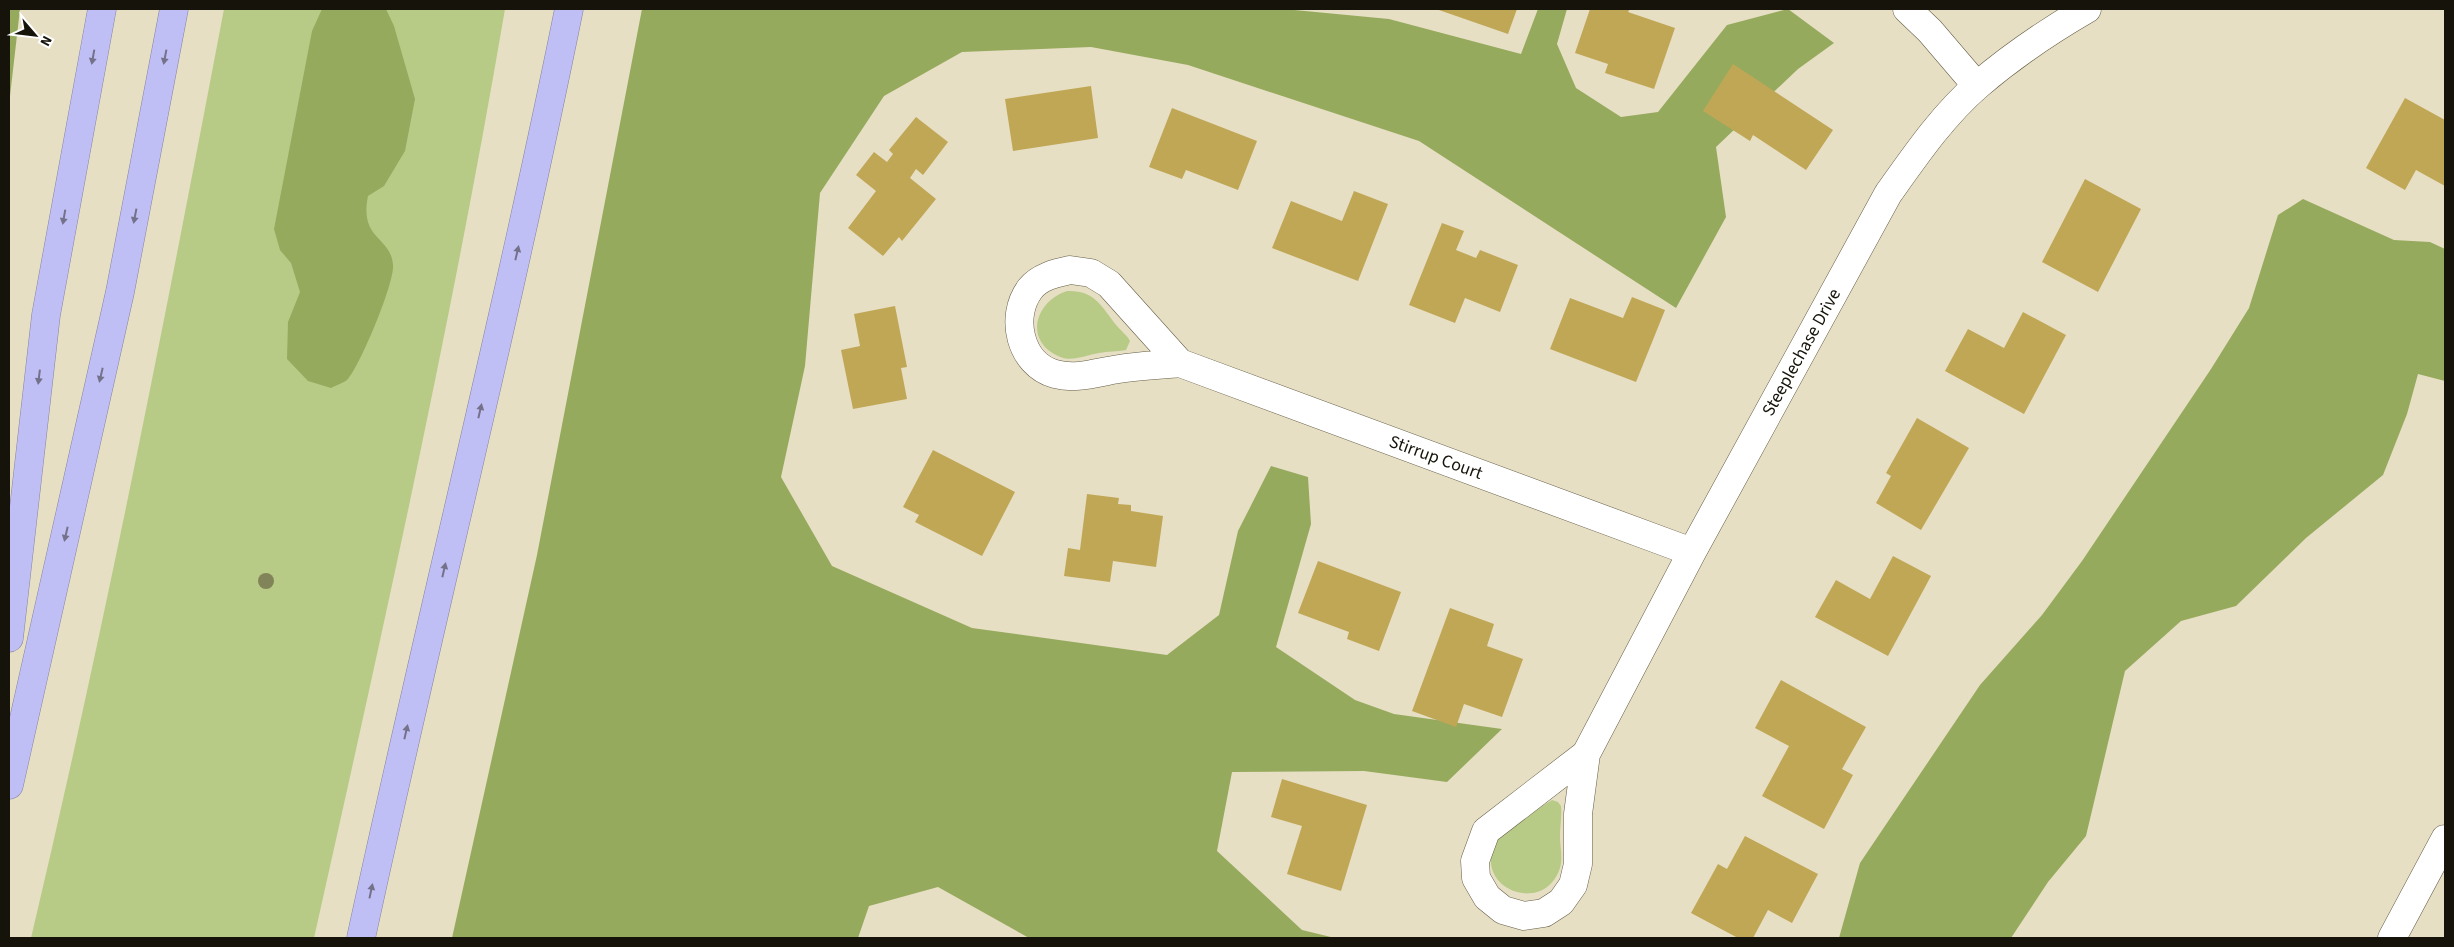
<svg xmlns="http://www.w3.org/2000/svg" width="2454" height="947" viewBox="0 0 2454 947" font-family="'Source Sans 3',sans-serif">
<style>
.green{fill:#b7cb87}
.forest{fill:#96aa5d}
.building{fill:#c0a756}
.lines{fill:none;stroke-linecap:round;stroke-linejoin:round}
.minor-casing{stroke:#655e47;stroke-width:29}
.motorway-casing{stroke:#8483a3;stroke-width:29}
.minor{stroke:#fff;stroke-width:28}
.motorway{stroke:#c0bff5;stroke-width:28}
.tree{fill:#818458}
.oneway{fill:#74728b}
.labels{text-anchor:middle;stroke-width:4.5;stroke-linejoin:round;paint-order:stroke}
.street-label{font-size:18px;fill:#16130a;stroke:#fff}
</style>
<rect width="100%" height="100%" fill="#e7dfc4"/>
<path class="green" d="M224 9H505C452 321 383 630 314 938H31C104 630 165 320 224 9Z
M1067 291C1095 290 1101 306 1117 326 1121 331 1127 335 1130 341L1126 350C1117 352 1108 351 1099 353 1085 355 1072 363 1058 356 1023 340 1036 301 1067 291Z
M1552 800 1558 802 1561 806C1562 816 1560 827 1560 837 1560 846 1563 858 1560 868 1544 917 1471 888 1496 842 1503 829 1538 809 1552 800Z"/>
<path class="forest" d="M9 9H20L9 105Z
M322 9H386L394 26 415 99 405 151 384 186 368 196C359 240 391 236 393 265 395 282 360 366 348 379 344 383 336 385 331 388L308 381 287 359 288 322 300 292 291 263 280 250 274 229 312 31Z
M642 9H1284L1389 19 1521 54 1538 9H1567L1557 44 1576 88 1621 117 1658 112 1727 25 1788 9 1834 43 1798 69 1716 147 1726 217 1676 308 1419 141 1188 65 1091 47 962 52 884 96 820 193 805 366 781 477 832 566 972 628 1167 655 1219 615 1238 531 1271 466 1308 477 1311 524 1276 647 1355 700 1394 714 1502 729 1447 782 1364 771 1232 772 1217 851 1302 930 1335 938H1029L938 887 869 906 858 938H452L537 555Z
M2303 199 2394 240 2430 242 2445 249V381L2418 374 2407 414 2383 475 2306 538 2236 606 2181 621 2125 671 2086 836 2048 882 2011 938H1839L1860 863 1980 685 2042 615 2082 561 2211 369 2249 308 2278 215Z"/>
<path class="building" d="M1436 9H1517L1508 34Z
M1590 9H1630L1628 12 1675 28 1654 89 1605 73 1608 64 1575 53Z
M1733 64 1833 130 1806 170 1753 135 1750 141 1703 111Z
M1091 86 1098 138 1013 151 1005 99Z
M2405 98 2445 120V186L2416 170 2405 190 2366 168Z
M1172 108 1257 141 1238 190 1186 170 1182 179 1149 167Z
M916 117 948 142 923 175 916 169 910 178 936 199 902 241 899 237 883 256 848 228 876 191 856 175 874 152 887 162 893 154 889 150Z
M2085 179 2141 209 2098 292 2042 262Z
M1354 191 1388 204 1358 281 1272 248 1291 201 1342 221Z
M1442 223 1464 231 1456 250 1476 258 1480 250 1518 265 1500 312 1465 298 1455 323 1409 305Z
M1632 297 1665 310 1636 382 1550 349 1570 298 1623 318Z
M895 306 907 367 901 368 907 399 853 409 841 350 860 346 854 314Z
M2023 312 2066 335 2024 414 1945 371 1968 329 2004 348Z
M1917 418 1969 448 1921 530 1876 503 1891 476 1886 473Z
M933 450 1015 492 982 556 915 522 919 515 903 507Z
M1087 494 1119 498 1118 504 1131 505V511L1163 516 1156 567 1113 561 1110 582 1064 576 1068 548 1080 550Z
M1893 556 1931 576 1888 656 1815 617 1836 580 1870 599Z
M1318 561 1401 592 1379 651 1347 639 1349 632 1298 613Z
M1450 608 1494 624 1487 646 1523 659 1502 717 1464 704 1456 727 1412 711Z
M1781 680 1866 727 1842 769 1853 775 1824 829 1762 796 1789 746 1755 728Z
M1282 779 1367 805 1341 891 1287 874 1302 826 1271 817Z
M1745 836 1818 874 1792 923 1768 910 1753 938H1738L1691 913 1718 864 1727 869Z"/>
<g class="lines">
<defs>
<path id="minor" d="M1907 9 1930 31 1977 86
M1070 270 1091 273 1109 284 1180 363C1160 365 1139 366 1119 369 1098 372 1077 380 1055 374 1020 364 1009 317 1030 289 1039 277 1056 273 1070 270Z
M1180 363 1692 552
M1586 754 1486 831 1475 861 1476 878 1487 897 1503 910 1524 916 1544 913 1561 902 1573 885 1578 864V814L1586 754 1692 552 1888 194C1915 156 1943 115 1978 85 2012 56 2049 31 2087 9
M2392 938 2445 839"/>
<path id="motorway" d="M9 638 46 315 102 9
M9 785 120 292 174 9
M361 938C428 628 506 320 569 9"/>
</defs>
<use href="#minor" class="minor-casing"/>
<use href="#motorway" class="motorway-casing"/>
<use href="#minor" class="minor"/>
<use href="#motorway" class="motorway"/>
</g>
<circle class="tree" cx="266" cy="581" r="8"/>
<defs><path id="oneway-solid" d="M-6-.8H1V-3.2L6.5 0L1 3.2V.8H-6Z" transform="scale(1.25)"/></defs>
<g class="oneway">
<use href="#oneway-solid" transform="translate(93 57) rotate(100)"/>
<use href="#oneway-solid" transform="translate(165 57) rotate(101)"/>
<use href="#oneway-solid" transform="translate(135 216) rotate(101)"/>
<use href="#oneway-solid" transform="translate(64 217) rotate(100)"/>
<use href="#oneway-solid" transform="translate(517 253) rotate(-77)"/>
<use href="#oneway-solid" transform="translate(101 375) rotate(103)"/>
<use href="#oneway-solid" transform="translate(39 377) rotate(97)"/>
<use href="#oneway-solid" transform="translate(480 411) rotate(-77)"/>
<use href="#oneway-solid" transform="translate(66 534) rotate(103)"/>
<use href="#oneway-solid" transform="translate(444 570) rotate(-77)"/>
<use href="#oneway-solid" transform="translate(406 732) rotate(-77)"/>
<use href="#oneway-solid" transform="translate(371 891) rotate(-78)"/>
</g>
<g class="labels">
<g class="street-label">
<text transform="translate(1801 352) rotate(-61)" y="6">Steeplechase Drive</text>
<text transform="translate(1436 457) rotate(20)" y="6">Stirrup Court</text>
</g>
</g>
<rect width="2454" height="947" fill="none" stroke="#16130a" stroke-width="20"/>
<g transform="translate(35 35) rotate(118)" stroke="#ffffff" stroke-width="4" paint-order="stroke">
<path d="M0-4L9 19L0 12L-9 19Z" fill="#16130a"/>
<text y="-8" font-size="14" font-weight="bold" text-anchor="middle" fill="#16130a">N</text>
</g>
</svg>
